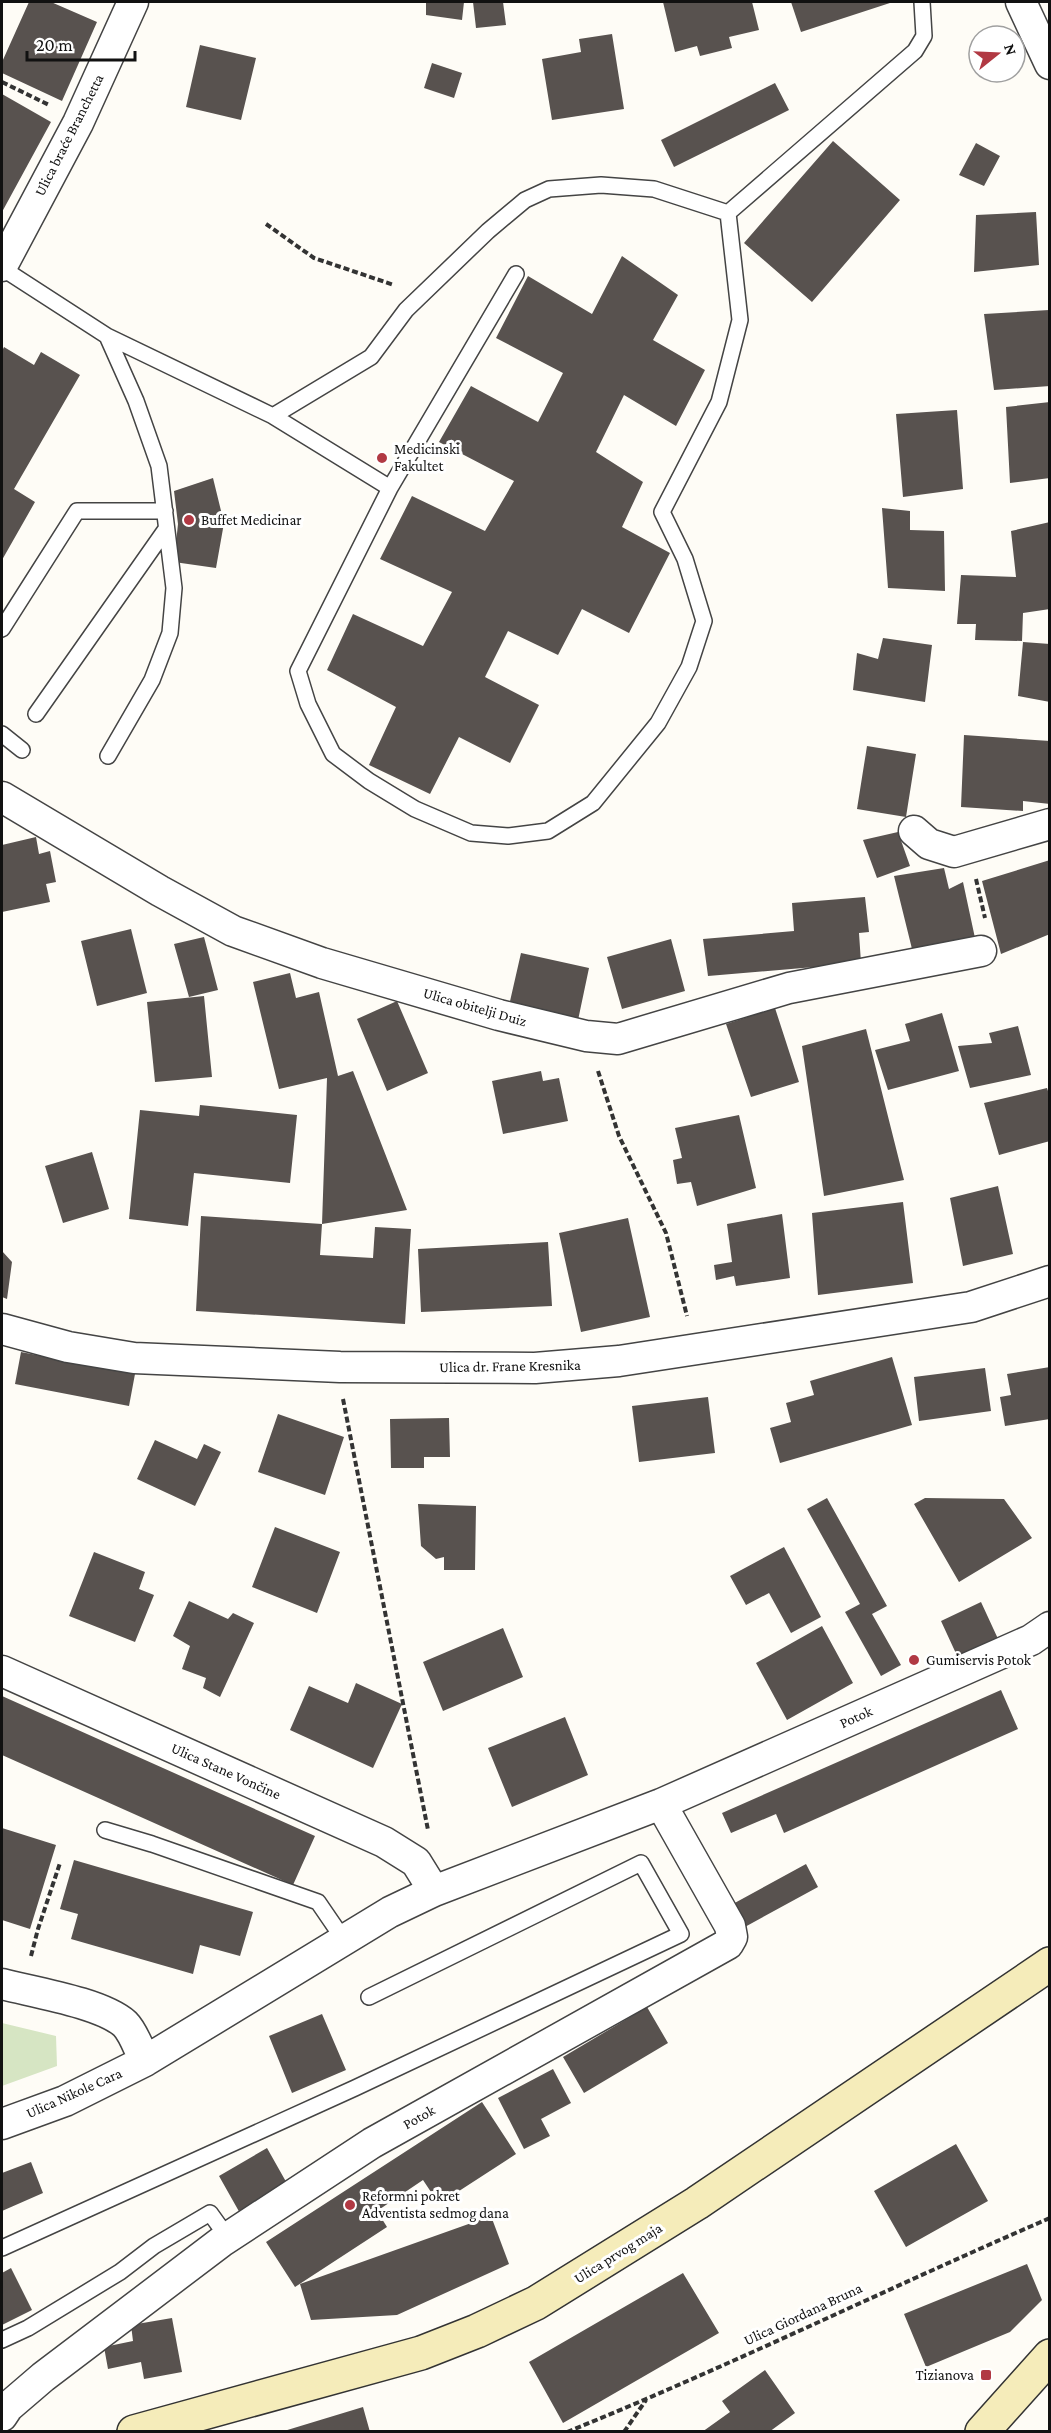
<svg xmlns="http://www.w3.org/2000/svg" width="1051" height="2433" viewBox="0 0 1051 2433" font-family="'Crimson Pro',serif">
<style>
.green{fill:#d6e5c3}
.building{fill:#58524f}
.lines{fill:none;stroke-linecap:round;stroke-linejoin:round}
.lane-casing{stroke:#444;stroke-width:18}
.street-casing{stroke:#444;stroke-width:33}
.secondary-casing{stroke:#333;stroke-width:36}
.path{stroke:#333;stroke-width:4;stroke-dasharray:6 3;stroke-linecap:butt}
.lane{stroke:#fff;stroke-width:15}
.street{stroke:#fff;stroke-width:30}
.secondary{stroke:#f5ecba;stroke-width:33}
.poi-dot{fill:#b13943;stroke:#fff;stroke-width:2}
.labels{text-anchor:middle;stroke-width:6;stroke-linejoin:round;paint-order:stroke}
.street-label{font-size:15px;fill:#111;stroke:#fff}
.poi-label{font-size:15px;fill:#111;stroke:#fff;text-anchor:start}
</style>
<rect width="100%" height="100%" fill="#fefcf6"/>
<path class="green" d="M2 2023 56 2036 57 2066 2 2086Z"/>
<path class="building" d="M29 2H51L97 22 62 101 2 73V62Z
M426 2H464L462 20 426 15Z
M473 2H503L506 25 476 28Z
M663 2H752L759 30 729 37 732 48 700 56 697 46 675 52Z
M791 2H893L801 32Z
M612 34 624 109 552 120 542 59 581 52 579 39Z
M200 45 256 58 241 120 186 107Z
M432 63 462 73 454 98 424 88Z
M775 83 789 110 674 167 661 140Z
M2 94 51 122 2 212Z
M833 141 900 200 812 302 744 243Z
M976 143 1000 156 984 186 959 175Z
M1036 212 1039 265 974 272 976 215Z
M622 256 678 295 653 340 705 370 676 426 624 395 596 452 643 482 622 527 670 553 629 633 582 609 558 655 508 631 485 677 539 705 510 763 459 737 430 794 369 765 396 707 327 670 353 614 423 646 452 592 380 559 412 496 485 531 514 481 439 442 471 386 538 422 563 373 496 338 528 276 592 314Z
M1049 310 1050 386 994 390 984 314Z
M4 347 34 365 41 352 80 375 14 489 35 502 2 560V351Z
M1050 402V478L1010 483 1006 407Z
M957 410 963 489 903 497 896 414Z
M213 478 224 523 216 568 174 562 178 524 174 491Z
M882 508 910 511V530L944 531 945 591 888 588Z
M1050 522V609L1023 613 1022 641 975 640 976 624H957L961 575 1016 577 1011 531Z
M883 638 932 645 925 702 853 690 857 653 878 659Z
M1023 642 1050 644V702L1018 696Z
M964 735 1050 741V804L1023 801V811L961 807Z
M867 746 916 754 906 817 857 809Z
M898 832 910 866 877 878 863 840Z
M36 837 39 854 50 851 56 882 46 884 50 902 2 912V845Z
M1050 860V934L1001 954 982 881Z
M944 868 949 889 963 882 975 938 913 953 894 876Z
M865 897 869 932 859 933 861 963 708 976 703 939 794 931 792 903Z
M131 929 147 993 97 1006 81 941Z
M204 937 218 990 189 997 174 944Z
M671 939 685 991 622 1009 607 957Z
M521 953 589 968 577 1025 508 1010Z
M290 973 296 998 319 992 338 1076 353 1071 407 1210 322 1224 320 1255 373 1258 375 1227 411 1229 405 1324 196 1311 201 1216 322 1224 327 1078 279 1089 253 982Z
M204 996 212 1077 155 1082 147 1002Z
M397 1001 428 1073 387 1091 357 1019Z
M775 1008 799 1082 751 1097 726 1024Z
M942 1013 959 1071 888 1090 875 1050 910 1041 905 1024Z
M1018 1026 1031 1075 970 1088 958 1046 992 1043 989 1033Z
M866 1029 904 1180 824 1196 802 1046Z
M541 1071 543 1081 559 1078 568 1121 503 1134 492 1081Z
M1047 1088 1050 1097V1141L999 1155 984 1103Z
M200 1105 297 1115 290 1183 194 1173 188 1226 129 1219 140 1110 199 1116Z
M739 1115 756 1188 697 1206 691 1182 677 1184 673 1160 682 1158 675 1128Z
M92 1152 109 1209 63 1223 45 1166Z
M998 1186 1013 1254 963 1266 950 1198Z
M903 1202 913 1283 818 1295 812 1213Z
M782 1214 790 1278 736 1286 734 1276 716 1280 714 1265 732 1262 727 1224Z
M628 1218 650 1317 581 1332 559 1233Z
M548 1242 552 1306 421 1312 418 1249Z
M2 1251 12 1262 7 1299 2 1297Z
M21 1352 135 1374 129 1406 15 1384Z
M892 1357 912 1425 780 1463 770 1428 791 1422 786 1403 814 1395 810 1381Z
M1050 1367V1419L1005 1426 1000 1397 1011 1395 1007 1374Z
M985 1368 991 1411 919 1421 914 1377Z
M708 1397 715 1453 639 1462 632 1406Z
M278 1414 344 1437 325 1495 258 1472Z
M449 1418 450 1457H424V1468H391L390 1419Z
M155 1440 197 1459 204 1444 221 1452 195 1506 137 1479Z
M827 1498 887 1606 872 1614 901 1665 881 1676 845 1612 860 1604 807 1509Z
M925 1498 1004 1499 1032 1538 959 1582 914 1504Z
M418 1504 476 1506 475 1570H444V1557L436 1559 421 1546Z
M275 1527 340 1552 317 1613 252 1587Z
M784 1547 821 1617 791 1633 769 1593 746 1605 730 1576Z
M94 1552 145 1572 139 1589 154 1595 135 1642 69 1616Z
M189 1601 228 1619 233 1613 254 1623 220 1697 203 1688 206 1678 182 1669 190 1646 173 1636Z
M981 1602 999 1641 959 1660 941 1621Z
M822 1626 853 1683 787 1720 756 1663Z
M503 1628 523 1677 443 1711 423 1662Z
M356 1683 402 1704 373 1768 290 1730 309 1686 348 1703Z
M1001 1690 1018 1729 784 1833 776 1814 731 1833 722 1813Z
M2 1696 315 1836 293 1885 2 1755Z
M565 1717 588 1775 512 1807 488 1748Z
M2 1828 56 1845 30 1929 2 1920Z
M74 1860 253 1912 240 1956 200 1945 193 1974 71 1939 78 1914 60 1909Z
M806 1864 818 1887 743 1928 731 1905Z
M647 2007 668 2043 584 2093 563 2057Z
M322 2014 346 2070 292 2093 269 2036Z
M553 2069 571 2103 541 2119 550 2136 524 2149 498 2098Z
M482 2102 516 2154 439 2204 423 2180 377 2211 387 2227 295 2287 266 2242Z
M956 2144 988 2201 906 2247 874 2191Z
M267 2148 289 2187 241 2215 219 2176Z
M31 2162 43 2193 2 2211V2173Z
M491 2216 509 2264 397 2315 311 2320 300 2284Z
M1027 2264 1042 2300 1010 2332 926 2367 904 2314Z
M11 2268 32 2310 2 2325V2273Z
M683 2273 719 2333 563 2423 529 2362Z
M172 2318 182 2372 144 2379 141 2362 108 2369 104 2347 133 2341 131 2325Z
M765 2370 795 2413 769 2432H702L730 2412 722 2401Z
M363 2407 370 2432H284V2431Z"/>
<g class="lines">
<defs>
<path id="lane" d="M2 268 107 336 273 416 371 357 406 310 488 231 525 200 549 189 601 185 654 189 728 213
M107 336 136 401 159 466 174 588 170 633 152 680 108 756
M273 416 390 488 298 671 308 704 333 754 369 781 415 809 471 833 508 836 548 831 593 803 658 723 689 667 704 621 685 559 662 512 719 402 740 320 728 213 915 51 924 36 922 2
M390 488 516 274
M2 629 77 511H165
M36 714 166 529
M2 734 22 750
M105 1830 152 1844 318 1902 344 1940
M2 2248 355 2088 681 1934 641 1863 369 1997
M2 2340 28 2328 120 2272 154 2246 210 2213 228 2238"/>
<path id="street" d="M1021 2 1050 64
M2 266 78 123 133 2
M2 797 160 891 233 931 322 963 499 1015 586 1036 618 1039 789 988 981 951
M914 831 929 844 954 852 1050 824
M2 1329 68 1347 134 1358 340 1367 535 1368 619 1361 971 1307 1050 1281
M2 1671 384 1842 416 1862 434 1891
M2 1984C33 1992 102 2003 125 2024 134 2033 139 2050 145 2061
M2 2124 65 2101 145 2061 390 1912 434 1891 661 1804 1031 1640 1050 1627
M2 2416 8 2407 43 2377 221 2242 372 2143 728 1944 732 1937 730 1926 661 1804"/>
<path id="secondary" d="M134 2432 421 2353 477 2331 536 2303 697 2203 1050 1964
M982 2432 1050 2356"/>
</defs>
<use href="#lane" class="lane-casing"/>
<use href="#street" class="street-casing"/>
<use href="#secondary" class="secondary-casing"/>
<path class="path" d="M2 82 49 105
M266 224 314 258 394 285
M976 879 985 918
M598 1071 619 1136 666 1233 687 1316
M343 1399 428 1830
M31 1956 38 1929 60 1863
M567 2432C730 2366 888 2288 1050 2218
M624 2432 646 2400"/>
<use href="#lane" class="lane"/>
<use href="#street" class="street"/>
<use href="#secondary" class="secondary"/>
</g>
<g class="poi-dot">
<circle cx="382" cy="458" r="6"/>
<circle cx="189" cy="520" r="6"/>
<circle cx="914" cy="1660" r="6"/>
<circle cx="350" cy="2205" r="6"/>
<rect x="980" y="2369" width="12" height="12" rx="3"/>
</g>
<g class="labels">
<g class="street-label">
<text transform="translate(69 135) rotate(-63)" y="5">Ulica braće Branchetta</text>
<text transform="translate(475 1007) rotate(16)" y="5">Ulica obitelji Duiz</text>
<text transform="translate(510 1366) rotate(-1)" y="5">Ulica dr. Frane Kresnika</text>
<text transform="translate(856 1717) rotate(-24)" y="5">Potok</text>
<text transform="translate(226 1771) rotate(24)" y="5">Ulica Stane Vončine</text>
<text transform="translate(74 2093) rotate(-24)" y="5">Ulica Nikole Cara</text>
<text transform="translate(419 2117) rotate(-29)" y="5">Potok</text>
<text transform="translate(618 2253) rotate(-32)" y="5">Ulica prvog maja</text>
<text transform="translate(803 2314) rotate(-25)" y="5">Ulica Giordana Bruna</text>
</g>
<g class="poi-label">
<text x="394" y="454">Medicinski<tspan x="394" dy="17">Fakultet</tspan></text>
<text x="201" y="525">Buffet Medicinar</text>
<text x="926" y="1665">Gumiservis Potok</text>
<text x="362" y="2201">Reformni pokret<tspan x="362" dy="17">Adventista sedmog dana</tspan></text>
<text x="974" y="2380" text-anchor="end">Tizianova</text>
</g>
</g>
<rect width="1051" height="2433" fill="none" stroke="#111111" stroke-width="6"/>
<g transform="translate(997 54) rotate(72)"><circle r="28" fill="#ffffff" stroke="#a0a0a0" stroke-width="1.5"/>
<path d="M0-4.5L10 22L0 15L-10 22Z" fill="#b13943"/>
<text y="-9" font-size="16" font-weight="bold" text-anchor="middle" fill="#111111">N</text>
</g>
<path d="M27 51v9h108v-9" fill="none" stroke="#111111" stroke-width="3"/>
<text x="36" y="51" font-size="18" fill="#111111" stroke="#ffffff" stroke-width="4.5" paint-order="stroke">20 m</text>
</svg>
